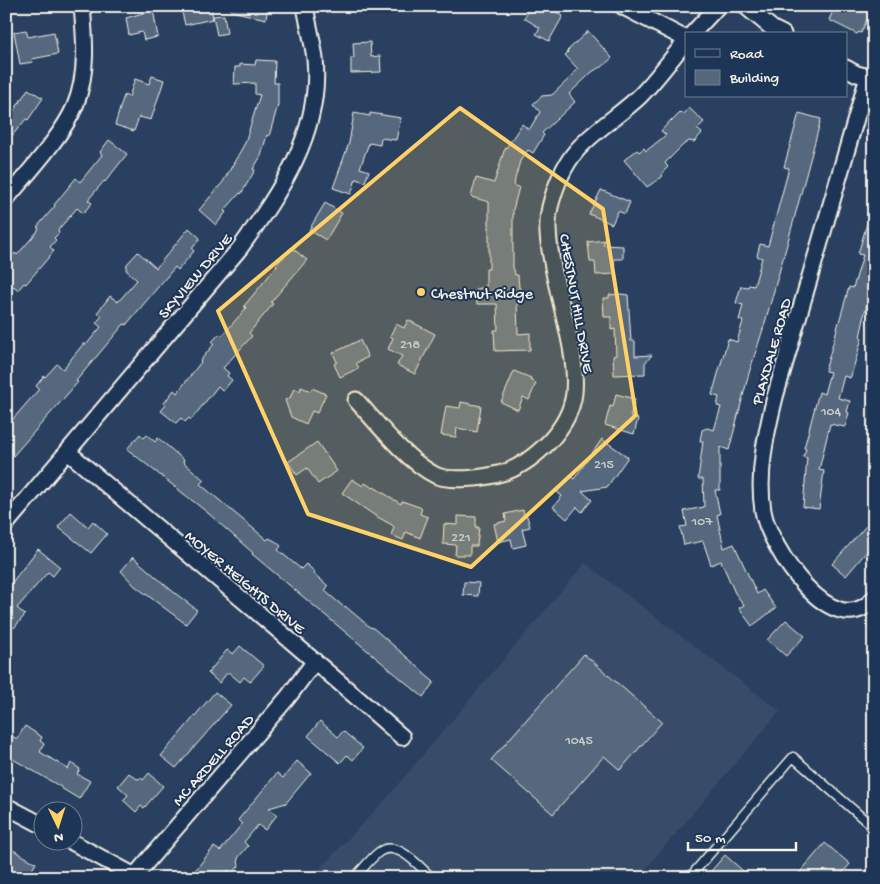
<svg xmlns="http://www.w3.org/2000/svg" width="880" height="884" viewBox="0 0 880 884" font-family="'Gochi Hand',sans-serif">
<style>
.built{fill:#374c69}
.building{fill:#56677d;stroke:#f4f1e8}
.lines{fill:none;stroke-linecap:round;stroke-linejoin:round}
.lane-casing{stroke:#f4f1e8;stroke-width:11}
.street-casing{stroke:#f4f1e8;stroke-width:19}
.lane{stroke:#1d3557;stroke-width:8}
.street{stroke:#1d3557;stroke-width:15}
.marked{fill:#ffd166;fill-opacity:0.2;stroke:#ffd166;stroke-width:4;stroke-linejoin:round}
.poi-dot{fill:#ffd166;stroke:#1d3557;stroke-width:2}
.labels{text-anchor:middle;stroke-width:4;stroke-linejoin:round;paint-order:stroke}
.number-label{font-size:14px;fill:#cccecd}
.street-label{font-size:16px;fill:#f4f1e8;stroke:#1d3557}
.poi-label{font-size:16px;fill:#f4f1e8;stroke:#1d3557;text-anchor:start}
</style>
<rect width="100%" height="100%" fill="#2a4060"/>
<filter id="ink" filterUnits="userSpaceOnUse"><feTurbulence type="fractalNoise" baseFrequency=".02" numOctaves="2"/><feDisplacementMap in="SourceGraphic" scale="10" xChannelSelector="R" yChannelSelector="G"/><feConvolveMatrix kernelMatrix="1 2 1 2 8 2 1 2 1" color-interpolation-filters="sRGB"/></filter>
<g filter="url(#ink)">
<path class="built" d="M585 563 780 711 638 878H311L385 800Z"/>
<path class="building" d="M189 6H211L213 19 185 25 181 8Z
M231 6H268L266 19 231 11Z
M531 6H546L563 16 549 41 536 34 540 28 524 18Z
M835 6H873L861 33 859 32 857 34 829 20Z
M153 10 158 37 144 40 142 32 129 35 126 18Z
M224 15 227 33 217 35 213 16Z
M26 30 28 37 54 32 58 54 32 59 33 62 20 64 14 32Z
M588 31 612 58 601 68 600 67 592 72 569 94 575 102 542 133 544 135 533 153 528 150 520 161 515 179 514 186 519 187 513 210V267L515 275H518L519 288H520L521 303H517L518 334 530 333V350L495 351 494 330H498L497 304H477L476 289 486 287V269H489V202L471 197 476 178 494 183 504 151 522 124 529 130 540 112 533 104 542 96 552 95 574 74 573 73 578 69 565 55 568 52 567 51Z
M370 42 371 57 380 56 381 72 351 73V58H354L353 43Z
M256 60 275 61 274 83H278V105L269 136 267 135 261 156 253 169 255 170 241 194 240 193 224 211 226 212 216 225 199 210 223 182 245 143 260 95 255 94V83L234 84 235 67H240V64L255 65Z
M152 76 164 80 151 120 139 117 134 131 115 125 124 95 129 97 135 79 149 84Z
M28 89 43 98 28 120 26 119 6 143V123Z
M689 108 704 122 697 129 702 133 694 142 689 141 683 145 665 163 668 167 663 172 662 177 647 187 624 160 637 150 639 152 644 148 646 151 666 135 661 131 671 120 672 121 681 112 684 114Z
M354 113 370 116V113L401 118 396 140 381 138 380 145 369 143 360 168 369 171 365 182 356 179 351 194 333 188 349 143Z
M799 113 821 119 793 223 764 326 749 373 729 450 720 447V490H715L720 514 717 515 724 548 734 544 757 594 763 590 776 608 752 626 739 608 744 605 735 593 721 561 711 565 703 541 684 545 680 527 687 526 684 511 704 507 703 479H698L703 441H700L702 430 707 428 714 430 721 407 717 406 719 397 712 395 728 339 737 342 743 321 739 320 743 305 736 303 741 286 748 287 749 285 754 286 762 258 757 256 760 244 768 246 789 168 784 167Z
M109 140 127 154 105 182 104 181 88 200 92 203 83 213 77 208 58 230 59 233 54 238 56 240 50 247 54 251 26 284 24 283 18 290 14 286 6 295V264L15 253 17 255 37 232 39 228 37 227 55 206 54 205 76 178 80 182 102 155 100 152Z
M601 190 630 202 625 214 618 211 612 224 589 214Z
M325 203 342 213 326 240 309 230Z
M871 210 874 211V298L869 297 863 319H864L860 337 862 338 851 376 850 378 844 376 838 398 850 401 847 412 849 413 845 427 830 424 819 470 824 471 819 509 803 507 807 458 803 457 806 449 804 448 819 392 824 394 830 372 825 371 849 287 853 288 863 255 858 254Z
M189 228 200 238 192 249 194 251 178 270 175 267 126 325 124 324 76 381 78 382 6 464V427L39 389 36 386 44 376 45 377 57 364 63 369 84 343 86 345 101 327 96 323 102 316 97 313 110 296 118 302 137 280 126 270 127 264 138 252 156 268Z
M605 240 603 245 623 246V259H614L615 274 596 275 595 262H590L588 242Z
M292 248 307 260 271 302 273 304 249 333 252 336 223 368 229 373 227 376 232 380 223 391 218 386 191 420 189 418 185 422 181 418 176 423 161 411 166 405 164 403 174 390 177 393 201 362 200 361 214 344 212 342 219 334 222 336 246 308 244 306 277 266 276 265Z
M621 294 628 295 631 341H635V356L652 355 645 363V374L614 375 613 356 616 355 615 329 611 330V317H604L603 298H609V295Z
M408 320 435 334 415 374 397 365 402 356 388 349 393 338 390 336 396 324 404 328Z
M360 340 368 357 356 363 359 368 340 377 334 364 337 362 333 353Z
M514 371 531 378 530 380 536 383 529 400 523 397 518 410 501 402Z
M301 387 311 391 312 388 326 394 317 413 312 411 306 424 291 417 285 400 290 398 294 388 300 391Z
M616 394 635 399 630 417 638 419 634 434 605 425 610 406 613 407Z
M461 402 481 406 477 432 457 428 456 437 441 435 446 406 460 408Z
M140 434 144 438 147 435 155 442 158 438 184 460 183 462 204 480 200 484 267 540 269 538 275 541 281 546 278 550 301 569 306 564 315 572 313 573 328 586 325 591 344 607 345 606 371 628 372 627 424 672 423 673 434 682 423 697 252 554 253 553 208 513 127 449Z
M602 439 628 457 607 487 582 491 592 500 582 512 577 507 567 519 553 507 562 496 557 492 570 476 574 479Z
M317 442 337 471 318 484 307 468 297 475 288 462Z
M352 479 363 486 365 483 373 488 374 487 401 504 402 501 422 508 420 514 428 517 420 538 406 532 403 540 391 535 394 527 392 525 374 515 342 493Z
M523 510 524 516H527L530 527 522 529 526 545 513 548 511 539 498 542 494 524 506 521 505 514Z
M71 512 88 527 93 521 107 534 91 553 58 527Z
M458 516 476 517V528L479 527 477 546H470V555H455L456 545 443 544 444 524 458 525Z
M874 517V543L846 576 832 564Z
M38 549 60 567 53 576 48 572 17 608 25 615 14 628 6 622V590Z
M133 557 171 590 197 610 186 624 135 586 121 571Z
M464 582 479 583 478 596 463 595Z
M786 620 805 636 786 656 767 640Z
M240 646 264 666 250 682 244 677 240 682 228 672 219 683 208 673 227 650 233 654Z
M584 654 662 722 620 770 604 756 553 814 491 760Z
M215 692 231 705 176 768 161 756Z
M320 721 338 737 343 731 363 748 353 760 347 755 340 763 308 736Z
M25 726 42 737 40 741 44 744 40 752 68 769 71 763 80 769 77 774 90 781 79 799 61 788V787L6 755V745L12 736 17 739Z
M297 761 311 773 286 803 269 808 277 815 265 830 258 825 244 842 248 846 238 858 239 866 232 874 228 870 222 878H189L214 847 220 851 242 824 238 820 277 773 283 778Z
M129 773 137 779 141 778 143 780 149 773 163 786 144 808 141 806 136 812 123 800 128 795 118 786Z
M825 843 850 864 838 878H795Z
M6 846 36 863 27 878H20L6 870Z
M725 855 751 878H705Z"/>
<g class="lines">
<defs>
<path id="lane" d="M354 878C362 870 370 859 379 852 397 839 419 866 432 878
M689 878 793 757 874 828"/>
<path id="street" d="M622 6 686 39
M745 6 773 29 783 34
M692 34 718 6
M846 68 857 74 874 78
M868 77 775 397C766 434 757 473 763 511 769 547 834 647 874 598
M6 199C27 174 63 135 75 106 88 74 85 39 82 6
M356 400C377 423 407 461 435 475 449 482 483 478 498 474 517 470 535 456 549 442 561 429 572 411 574 393 578 351 557 298 551 256 548 239 546 223 550 207 555 187 564 165 577 150 596 129 620 115 640 96 657 79 671 59 686 41
M68 452C179 547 292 640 402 737
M6 524 240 248C280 192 322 132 315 59 313 42 308 24 305 6
M6 806 42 825
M72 842 135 876
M133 878 288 697 315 661"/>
</defs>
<use href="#lane" class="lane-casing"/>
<use href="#street" class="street-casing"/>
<use href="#lane" class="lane"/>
<use href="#street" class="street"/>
</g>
</g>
<path class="marked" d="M460 108 603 209 636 415 471 567 308 514 218 311Z"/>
<circle class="poi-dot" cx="421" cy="292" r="5"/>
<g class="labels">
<g class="number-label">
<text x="410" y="348">218</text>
<text x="831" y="415">104</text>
<text x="604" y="468">215</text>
<text x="702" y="525">107</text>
<text x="461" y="541">221</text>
<text x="579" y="744">1045</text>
</g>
<g class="street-label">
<text transform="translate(194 275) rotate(-50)" y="6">SKYVIEW DRIVE</text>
<text transform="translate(578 303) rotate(80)" y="6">CHESTNUT HILL DRIVE</text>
<text transform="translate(770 351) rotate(-74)" y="6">PLAXDALE ROAD</text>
<text transform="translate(246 581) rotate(40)" y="6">MOYER HEIGHTS DRIVE</text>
<text transform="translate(212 759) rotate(-49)" y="6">MC ARDELL ROAD</text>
</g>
<g class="poi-label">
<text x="431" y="298">Chestnut Ridge</text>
</g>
</g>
<rect width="880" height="884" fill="none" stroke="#1d3557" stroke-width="25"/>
<rect x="12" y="12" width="855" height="859" fill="none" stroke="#f4f1e8" stroke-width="2" filter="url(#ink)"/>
<rect x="685" y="32" width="162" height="65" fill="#1d3557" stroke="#738091"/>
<rect x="695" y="49" width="25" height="8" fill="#1d3557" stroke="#738091"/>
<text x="730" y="58" font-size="15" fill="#f4f1e8">Road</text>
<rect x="695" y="70" width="25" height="15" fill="#56677d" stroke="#738091"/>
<text x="730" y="82" font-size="15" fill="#f4f1e8">Building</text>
<g transform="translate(58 826) rotate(176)"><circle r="24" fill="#1d3557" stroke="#738091"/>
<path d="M0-4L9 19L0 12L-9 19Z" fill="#ffd166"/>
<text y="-8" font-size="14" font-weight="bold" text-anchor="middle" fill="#f4f1e8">N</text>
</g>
<path d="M688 842v8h108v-8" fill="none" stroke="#f4f1e8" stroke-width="2.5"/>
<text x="695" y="842" font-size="15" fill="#f4f1e8" stroke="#1d3557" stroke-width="4" paint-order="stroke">50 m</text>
</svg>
